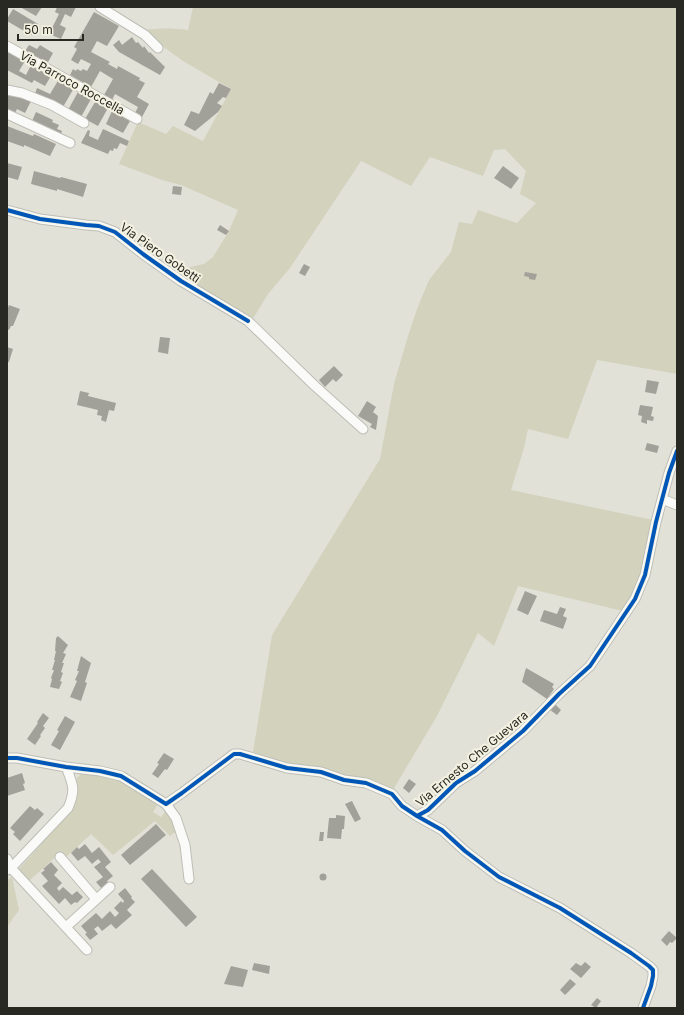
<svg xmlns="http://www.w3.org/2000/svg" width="684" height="1015" viewBox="0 0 684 1015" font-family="Inter,sans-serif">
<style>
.green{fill:#d2d2bd}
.building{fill:#a1a19a}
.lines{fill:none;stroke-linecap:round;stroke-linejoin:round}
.minor-casing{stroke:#bebeb6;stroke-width:11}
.minor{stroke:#fafaf9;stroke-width:9}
.cycleway-casing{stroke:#f3f2e1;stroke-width:6}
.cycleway{stroke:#0057b8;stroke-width:4}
.labels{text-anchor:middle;stroke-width:4;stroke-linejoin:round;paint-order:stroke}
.street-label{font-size:12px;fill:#292923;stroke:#f3f2e1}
</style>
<rect width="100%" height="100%" fill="#e1e1d8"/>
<path class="green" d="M193 7H677V374L597 360 568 439 528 429 524 448 511 490 653 520 642 574 632 598 623 611 518 586 494 646 478 633 437 716 393 790 345 776 286 764 253 752 272 635 380 459 394 384 408 336 417 309 429 280 451 252 459 222 472 224 478 210 517 223 536 203 520 194 526 171 505 149 494 150 483 176 430 157 411 186 361 161 290 268 268 294 254 317 250 319 182 278 190 267 204 264 213 257 229 231 238 210 181 185 162 180 119 164 138 122 166 134 173 126 203 141 231 89 183 61 165 48 145 30C160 28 173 28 188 30Z
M82 773H97L121 779 158 804 153 812 161 817 166 811 177 831 170 836 155 821 113 855 91 834 66 857 62 851 29 881 18 870 70 812C79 798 78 794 77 778Z
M12 877 19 910 7 927V880Z"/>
<path class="building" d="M20 7H42L36 16Z
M57 7H76L71 17 65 14 60 25 66 28 61 39 49 34 59 14 55 12Z
M13 9 38 24 31 35 7 21V19Z
M94 12 119 26 107 46 97 41 91 52 110 62 108 64 117 69 118 66 140 78 139 80 145 83 137 97 149 104 142 117 135 113 138 107 115 94 112 100 104 95 113 79 100 71 91 87 70 75 73 69 76 71 77 69 81 71 83 69 87 71 91 64 81 59 78 64 71 60 77 49 74 47Z
M132 37 136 43 138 42 143 48 144 46 149 53 150 52 165 67 160 75 119 52 113 45 119 40 122 45Z
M29 45 37 49 40 45 53 53 47 64 25 51Z
M7 51 25 61 19 71 26 75 31 65 51 76 45 86 34 80 32 83 7 70Z
M59 79 74 88 63 107 35 94 37 88 50 94Z
M219 83 231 89 226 98 223 97 217 103 222 106 218 112 195 131 184 125 191 111 199 114 210 92 213 94Z
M78 92 91 99 81 117 68 110Z
M8 94 14 97 15 95 22 98 31 101 25 113 17 109 15 113 7 110V97Z
M95 102 108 108 98 126 85 119Z
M112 111 130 121 123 133 106 124Z
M36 112 53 120 52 122 59 125 57 129 62 131 61 134 32 121Z
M7 126 33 136 34 134 56 144 50 156 24 145V147L7 141Z
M103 129 129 141 127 146 120 143 117 149 114 148 113 151 110 150 108 154 81 143 88 130 90 131 89 136 98 140Z
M7 163 22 167 18 180 7 177Z
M503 166 519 178 511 189 494 178Z
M34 171 60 178 61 177 87 184 83 197 57 189V191L31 184Z
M173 186 182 187 181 195 172 194Z
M220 225 229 231 226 235 217 230Z
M304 264 310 267 305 276 299 273Z
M525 272 537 274 535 280 529 279V277L524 276Z
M9 305 20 309 13 326H11L9 330 7 329V310Z
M160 337 170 338 168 354 158 352Z
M7 347 13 349 9 362H7Z
M334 366 343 375 336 382 333 379 325 387 319 380Z
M647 380 659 382 656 394 645 392Z
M80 391 89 393 88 396 116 403 114 411 109 410 106 422 101 420 102 416 97 415 98 410 77 405Z
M367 401 376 407 373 412 378 416 376 430 370 427 372 424 358 416Z
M640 405 653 407 651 416 654 417 653 421 647 420V424L641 422 642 416 638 415Z
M647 443 659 446 657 453 645 450Z
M525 591 537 596 528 615 517 610Z
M560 607 566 609 563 616 567 618 563 629 540 621 544 610 557 614Z
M58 636 68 645 63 653 66 654 62 663H64L61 672 63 673 60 681 62 682 59 689 50 687 52 679 51 678 54 670H52L55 660H54L56 651H55L56 638Z
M81 656 91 663 85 682 87 683 81 701 70 697 77 681 75 680 79 671H77Z
M526 668 554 684 552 687 554 689 547 699 522 682Z
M555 704 561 710 557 715 550 710Z
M43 713 49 718 43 726 45 728 40 735 41 736 35 745 27 739 38 723 37 722Z
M65 716 75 722 60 750 51 745 59 731 57 730Z
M164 753 174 759 167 770 165 769 158 778 152 774 159 764 157 763Z
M22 773 25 783 23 784 25 790 7 796V778Z
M409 779 416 784 409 793 403 788Z
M352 801 361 819 355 822 345 804Z
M30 806 35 810 37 808 44 814 20 841 13 834 15 832 10 828Z
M336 815 345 816 344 829H342L341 839 327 838 329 818H336Z
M156 824 166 835 130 865 121 855Z
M320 832H324L323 841H319Z
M85 844 92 853 99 847 111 862 105 867 113 876 107 881 109 883 102 889 96 882 103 877 94 867 101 862 98 859 92 864 85 856 78 861 71 853 77 847 79 849Z
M51 862 58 870 54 875 62 883 57 888 59 891 63 887 72 895 77 891 83 897 77 903 75 902 71 905 65 898 59 904 42 886 48 881 41 873 45 870 43 869Z
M152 869 197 917 186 927 141 879Z
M319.5 877a3.5 3.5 0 1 1 7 0a3.5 3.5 0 1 1-7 0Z
M125 888 132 897 131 898 135 902 127 910 132 915 116 929 111 924 102 931 98 926 94 929 98 934 90 940 85 934 87 933 81 926 96 913 102 919 110 911 115 917 119 913 114 908 121 901 123 903 124 901 118 894Z
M669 931 677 938 672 943 670 942 667 946 661 940Z
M585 962 591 967 581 978 570 969 576 963 581 966Z
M254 963 270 966 269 974 252 970Z
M231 966 248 970 243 987 224 984Z
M570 979 576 984 565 995 560 990Z
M597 998 601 1001 596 1008 591 1005Z"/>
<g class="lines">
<defs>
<path id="minor" d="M100 7 145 35 158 48
M7 46 137 119
M7 90 22 93 52 105 84 123
M7 114 70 143
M7 210 40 219 86 225 99 226 115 232 143 254 181 281 248 321 315 386 363 429
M662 499 677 505
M7 758H17L66 767 100 771 121 776 166 804 182 793 234 754H240L287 768 321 772 344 780 366 783 392 794 402 806 417 816 428 810 456 783 475 771 523 731 559 694 590 666 635 599 645 575 656 522 669 473 677 451
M166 804 176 818 185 845 189 879
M417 816 442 830 465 851 499 877 560 908 631 953 649 966 653 970V976L651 986 643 1008
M60 857 96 899
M7 859 11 868 87 950
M7 870 11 868 68 808C76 790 73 784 66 767
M66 927 110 887"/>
</defs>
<use href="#minor" class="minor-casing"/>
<use href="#minor" class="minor"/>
<defs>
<path id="cycleway" d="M7 210 40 219 86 225 99 226 115 232 143 254 181 281 248 321
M7 758H17L66 767 100 771 121 776 166 804 182 793 234 754H240L287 768 321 772 344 780 366 783 392 794 402 806 417 816 428 810 456 783 475 771 523 731 559 694 590 666 635 599 645 575 656 522 669 473 677 451
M417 816 442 830 465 851 499 877 560 908 631 953 649 966 653 970V976L651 986 643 1008"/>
</defs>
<use href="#cycleway" class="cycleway-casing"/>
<use href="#cycleway" class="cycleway"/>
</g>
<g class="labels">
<g class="street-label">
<text transform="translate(72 83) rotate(29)" y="4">Via Parroco Roccella</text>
<text transform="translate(160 253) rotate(35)" y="4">Via Piero Gobetti</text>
<text transform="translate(472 759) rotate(-40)" y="4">Via Ernesto Che Guevara</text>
</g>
</g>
<rect width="684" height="1015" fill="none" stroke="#292923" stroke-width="16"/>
<path d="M18 34v6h65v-6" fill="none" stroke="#292923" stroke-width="2"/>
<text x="24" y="34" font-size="12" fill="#292923" stroke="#f3f2e1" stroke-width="3" paint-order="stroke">50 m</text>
</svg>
